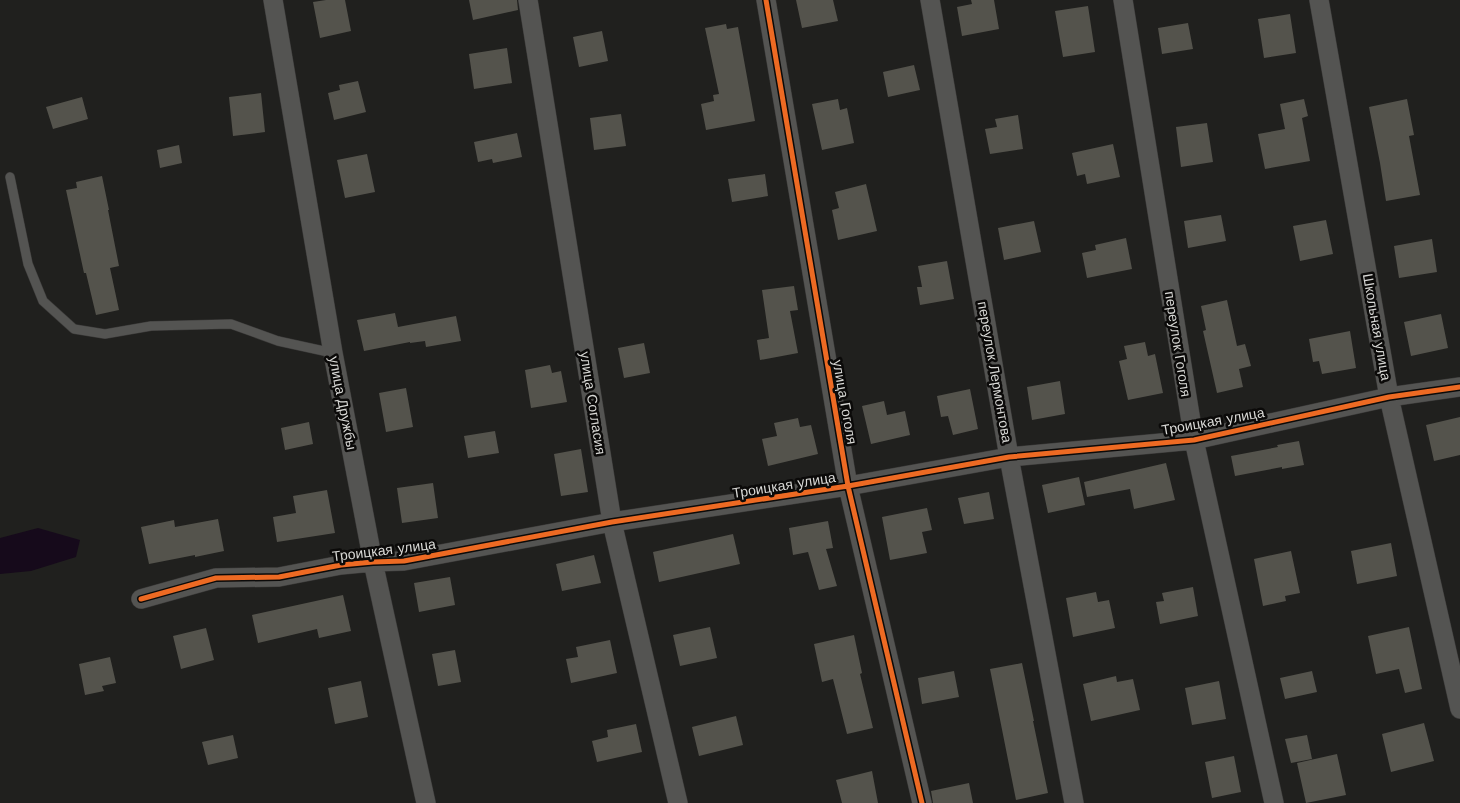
<svg xmlns="http://www.w3.org/2000/svg" width="1460" height="803" viewBox="0 0 1460 803" font-family="'Work Sans',sans-serif">
<style>
.water{fill:#160a1b}
.building{fill:#54534c}
.lines{fill:none;stroke-linecap:round;stroke-linejoin:round}
.service-casing{stroke:#3b3a39;stroke-width:10}
.minor-casing{stroke:#3b3a39;stroke-width:20}
.service{stroke:#545452;stroke-width:9}
.minor{stroke:#545452;stroke-width:19}
.cycleway-casing{stroke:#0b0a09;stroke-width:8}
.cycleway{stroke:#ed6a23;stroke-width:5}
.labels{text-anchor:middle;stroke-width:5;stroke-linejoin:round;paint-order:stroke}
.street-label{font-size:14px;fill:#d8d8d5;stroke:#0b0a09}
</style>
<rect width="100%" height="100%" fill="#20201e"/>
<path class="water" d="M38 528 80 540 76 557 31 571 0 574V538Z"/>
<path class="building" d="M326 0H345L351 31 320 38 313 2Z
M469 0H517L518 10 473 20Z
M796 0H833L838 21 802 28Z
M971 0H994L999 29 962 36 957 7 972 4Z
M1088 6 1095 52 1063 57 1055 11Z
M1290 14 1296 53 1264 58 1258 19Z
M1188 23 1193 49 1162 54 1158 28Z
M726 24 727 29 738 27 755 121 706 130 701 104 714 101 713 95 719 94 705 28Z
M602 31 608 61 579 67 573 37Z
M507 48 512 83 474 89 469 54Z
M914 65 920 90 888 97 883 72Z
M358 81 366 112 334 120 328 93 340 90 339 85Z
M261 93 265 132 233 136 229 97Z
M82 97 88 119 53 129 46 107Z
M838 99 840 110 847 108 854 143 822 150 812 104Z
M1304 99 1308 116 1302 118 1310 161 1265 169 1258 134 1285 129 1280 104Z
M1407 99 1414 135 1409 136 1420 195 1386 201 1380 163 1369 107Z
M621 114 626 146 594 150 590 118Z
M1018 115 1023 149 990 154 985 129 997 127 995 119Z
M1207 123 1213 162 1181 167 1176 127Z
M517 133 522 157 493 163 492 159 478 162 474 142Z
M1113 144 1120 177 1087 184 1085 174 1077 176 1072 153Z
M179 145 182 163 160 168 157 150Z
M367 154 375 192 345 198 337 160Z
M765 174 768 196 732 202 728 179Z
M102 176 109 210H108L119 266 110 268 119 310 96 315 86 273H84L66 190 77 188 76 182Z
M866 184 877 231 838 240 832 210 839 208 835 192Z
M1221 215 1226 241 1188 248 1184 221Z
M1326 220 1333 254 1300 261 1293 226Z
M1034 221 1041 252 1004 260 998 228Z
M1126 238 1132 269 1087 278 1082 253 1096 250 1095 245Z
M1432 239 1437 272 1399 278 1394 246Z
M947 261 954 299 920 305 917 287H922L918 266Z
M794 286 798 310 790 311 798 353 760 360 757 340 769 338 762 290Z
M1227 300 1237 346 1245 344 1251 366 1239 369 1243 387 1217 393 1203 331 1206 330 1201 306Z
M395 313 398 327 456 316 461 341 426 347 425 341 410 343V342L364 351 357 320Z
M1441 314 1448 348 1411 356 1404 322Z
M1350 331 1356 368 1322 374 1319 361 1313 362 1309 339Z
M1145 342 1148 356 1155 354 1163 393 1128 400 1119 361 1127 359 1124 346Z
M644 343 650 373 624 378 618 348Z
M550 365 552 373 561 371 567 402 531 408 525 370Z
M1060 381 1065 414 1032 420 1027 387Z
M406 388 413 427 386 432 379 393Z
M970 389 978 429 953 435 948 416 941 417 937 396Z
M884 401 887 415 905 411 910 435 871 444 862 406Z
M1460 417V455L1434 461 1426 425Z
M798 418 800 427 811 425 818 454 768 466 762 439 777 436 774 423Z
M309 422 313 444 285 450 281 428Z
M495 431 499 453 468 458 464 436Z
M1299 441 1304 465 1282 469V467L1235 476 1231 456 1278 447 1277 445Z
M581 449 588 492 561 496 554 454Z
M1166 463 1175 500 1134 509 1130 489 1087 497 1084 482Z
M1079 477 1085 505 1048 513 1042 485Z
M433 483 438 518 402 523 397 488Z
M327 490 335 533 277 542 273 517 296 513 293 496Z
M989 492 994 519 964 524 958 498Z
M927 508 932 530 922 532 927 553 890 560 882 517Z
M218 519 224 551 195 557V555L149 564 141 527 174 520 175 527Z
M828 521 833 548 826 549 837 586 819 590 808 552 793 555 789 528Z
M733 534 740 564 659 582 653 552Z
M1391 543 1397 576 1357 584 1351 551Z
M1291 551 1300 593 1285 596 1286 601 1263 606 1254 559Z
M594 555 601 583 562 591 556 564Z
M450 577 455 605 419 612 414 583Z
M1193 587 1198 616 1160 624 1156 602 1164 601 1162 593Z
M1096 592 1098 602 1109 600 1115 628 1073 637 1066 598Z
M343 595 351 631 319 638 317 629 258 643 252 615Z
M710 627 717 658 680 666 673 635Z
M1409 627 1422 689 1405 693 1399 669 1376 674 1368 636Z
M206 628 214 660 181 669 173 636Z
M854 635 862 673 860 674 873 728 847 734 833 679 822 682 814 644Z
M610 640 617 673 571 683 566 659 578 657 576 647Z
M455 650 461 682 438 686 432 654Z
M110 657 116 683 102 686 104 691 85 695 79 664Z
M1022 663 1034 721H1033L1048 793 1016 800 990 669Z
M954 671 959 697 922 704 918 678Z
M1312 671 1317 692 1285 699 1280 678Z
M1116 676 1117 682 1133 679 1140 710 1091 721 1083 684Z
M361 681 368 717 335 724 328 688Z
M1219 681 1226 719 1192 725 1185 688Z
M736 716 743 745 699 756 692 727Z
M1424 723 1434 761 1391 772 1382 734Z
M636 724 642 752 597 762 592 741 608 737 607 730Z
M233 735 238 758 208 765 202 742Z
M1307 735 1312 759 1291 763 1285 739Z
M1337 754 1346 795 1306 803 1297 763Z
M1234 756 1241 792 1212 798 1205 762Z
M872 771 878 803H842L836 780Z
M969 783 973 803H933L931 791Z"/>
<g class="lines">
<defs>
<path id="service" d="M10 177 28 264 43 301 74 329 105 334 151 326 231 324 278 341 333 353"/>
<path id="minor" d="M273 0 333 353 373 562 426 803
M528 0 612 522 678 803
M766 0 848 486 922 803
M930 0 1009 457 1074 803
M1123 0 1194 440 1274 803
M1319 0 1389 397 1460 709
M141 599 216 578 279 577 341 565 373 562 404 561 612 522 848 486 1009 457 1194 440 1389 397 1460 387"/>
</defs>
<use href="#service" class="service-casing"/>
<use href="#minor" class="minor-casing"/>
<use href="#service" class="service"/>
<use href="#minor" class="minor"/>
<defs>
<path id="cycleway" d="M766 0 848 486 922 803
M141 599 216 578 279 577 341 565 373 562 404 561 612 522 848 486 1009 457 1194 440 1389 397 1460 387"/>
</defs>
<use href="#cycleway" class="cycleway-casing"/>
<use href="#cycleway" class="cycleway"/>
</g>
<g class="labels">
<g class="street-label">
<text transform="translate(1377 327) rotate(80)" y="5">Школьная улица</text>
<text transform="translate(1178 344) rotate(81)" y="5">переулок Гоголя</text>
<text transform="translate(995 372) rotate(80)" y="5">переулок Лермонтова</text>
<text transform="translate(845 402) rotate(80)" y="5">улица Гоголя</text>
<text transform="translate(343 403) rotate(79)" y="5">улица Дружбы</text>
<text transform="translate(593 403) rotate(81)" y="5">улица Согласия</text>
<text transform="translate(1213 421) rotate(-10)" y="5">Троицкая улица</text>
<text transform="translate(784 485) rotate(-9)" y="5">Троицкая улица</text>
<text transform="translate(384 550) rotate(-7)" y="5">Троицкая улица</text>
</g>
</g>
</svg>
